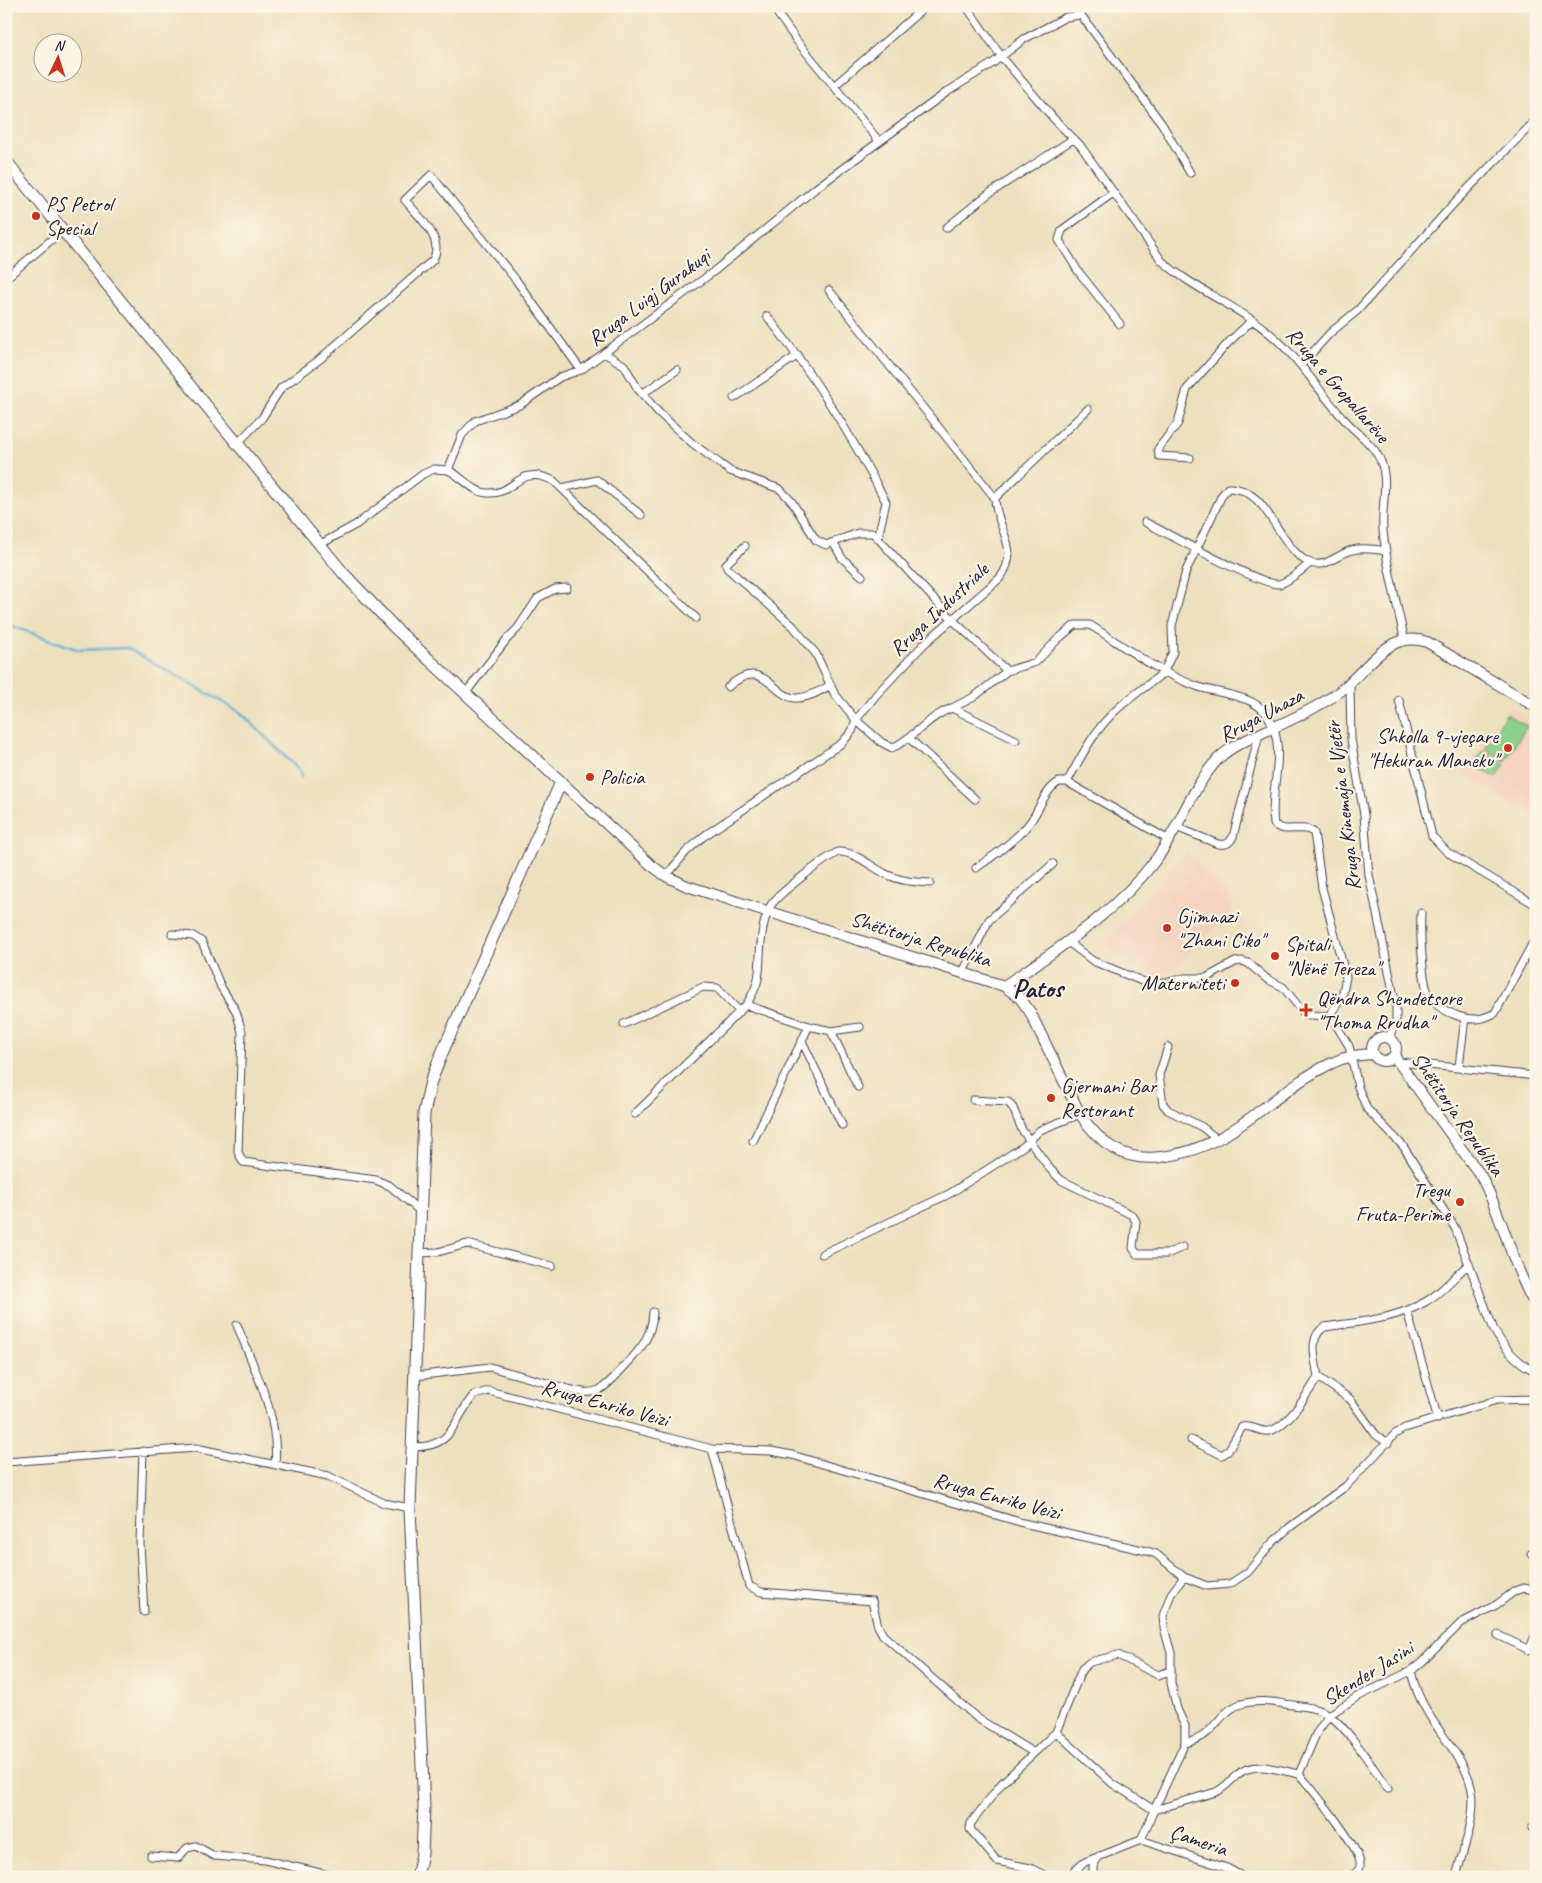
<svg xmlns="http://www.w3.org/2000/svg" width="1542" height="1883" viewBox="0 0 1542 1883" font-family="Caveat,sans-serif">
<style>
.built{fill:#f4d3c0}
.pitch{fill:#8bd18a;stroke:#567a62}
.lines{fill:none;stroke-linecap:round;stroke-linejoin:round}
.stream{stroke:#59aed5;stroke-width:2.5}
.minor-casing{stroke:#403e4f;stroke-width:9}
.secondary-casing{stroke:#403e4f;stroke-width:12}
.primary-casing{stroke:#403e4f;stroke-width:13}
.minor{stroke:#fff;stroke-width:7}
.secondary{stroke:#fff;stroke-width:10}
.primary{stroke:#fff;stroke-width:11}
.poi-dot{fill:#c8321e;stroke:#fcf5e5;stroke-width:2}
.labels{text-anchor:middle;stroke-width:4.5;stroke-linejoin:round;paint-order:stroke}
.poi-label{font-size:21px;fill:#22223b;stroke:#fcf5e5;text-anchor:start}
.street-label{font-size:21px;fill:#22223b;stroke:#fcf5e5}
.district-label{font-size:26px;font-weight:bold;fill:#22223b;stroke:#fcf5e5}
</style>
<rect width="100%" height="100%" fill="#fcf5e5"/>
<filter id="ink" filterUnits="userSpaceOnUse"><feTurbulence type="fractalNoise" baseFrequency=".02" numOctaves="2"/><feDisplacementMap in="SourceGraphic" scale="10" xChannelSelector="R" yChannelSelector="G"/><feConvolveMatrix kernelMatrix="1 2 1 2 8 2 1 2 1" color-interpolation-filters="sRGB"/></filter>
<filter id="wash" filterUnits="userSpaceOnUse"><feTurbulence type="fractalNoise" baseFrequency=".0096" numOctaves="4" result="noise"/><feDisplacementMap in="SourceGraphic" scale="20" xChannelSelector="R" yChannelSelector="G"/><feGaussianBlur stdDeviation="1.12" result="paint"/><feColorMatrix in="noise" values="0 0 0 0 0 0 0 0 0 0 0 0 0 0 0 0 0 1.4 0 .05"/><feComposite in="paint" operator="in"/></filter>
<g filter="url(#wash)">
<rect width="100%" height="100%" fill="#ede0be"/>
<path class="built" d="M1510 707 1536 722V818L1461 774Z
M1187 851 1232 898 1231 912 1162 979H1154L1104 943Z"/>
<path class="pitch" d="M1506 714 1527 726 1505 761 1485 749Z
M1482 751 1505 764 1497 778 1474 765Z"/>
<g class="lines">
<path class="stream" d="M6 624 79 650 127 648 240 712 300 771 301 777"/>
</g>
</g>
<g filter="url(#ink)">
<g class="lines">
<defs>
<path id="minor" d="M772 6 797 41 879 141
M966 6 1001 56 1054 119 1080 145 1162 261C1196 291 1241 307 1275 338 1302 362 1320 393 1344 419 1355 432 1375 445 1381 462 1389 482 1381 509 1383 530 1386 566 1397 602 1404 638
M834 86 926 6
M1113 193 1062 230 1059 240 1078 271 1120 324
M946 228 987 195 1073 139
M6 278 63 230
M829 290 995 498C996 530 1022 548 1000 578L924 644 876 695 856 720 881 742 892 748C914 738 929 716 952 708L1016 740
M767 316C813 374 852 436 886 502L878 537
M604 353 624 365 638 389 659 413 692 443 730 471 780 489 792 502 816 540 826 545 858 533H873L953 620 1007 671
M1302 364 1330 333 1358 310 1456 201 1536 120
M642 394 677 370
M734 398 798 355
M237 444 262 418 281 388 319 360 433 260C445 238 418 216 405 200L431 175 516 280 581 370
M1190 458 1159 456 1158 449 1178 423 1187 389 1229 342 1247 325 1254 321
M448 470C462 476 473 493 488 493 516 495 517 463 554 481L696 618
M562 488 597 480 641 515
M995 498 1088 409
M1145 522C1166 533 1262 586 1279 584 1289 582 1302 569 1311 563
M834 544 842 558 862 576
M319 545 357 524 423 474 434 469 448 470 462 435 475 421 520 405 560 377 581 370 713 272 816 188 947 92 993 63 1024 39 1066 17 1081 15 1162 124 1190 173
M1350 685 1351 739 1364 815 1369 875 1396 1006V1020L1389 1038
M728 687C764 654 773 699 797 698 809 698 821 690 831 685
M465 694 507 639 518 628 538 598 555 589 567 588
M1399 700 1432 836 1447 852 1536 905
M952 708 974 697 1007 671 1036 662 1057 640 1075 625H1090C1127 648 1158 673 1199 687 1226 696 1262 694 1273 726 1285 759 1269 792 1274 824 1285 835 1304 823 1314 833L1322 888 1346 977 1342 997 1329 1016
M909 738 975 799
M1067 782C1080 759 1092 734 1112 714 1127 699 1146 687 1163 673L1173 652 1172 626 1186 571 1222 495 1228 488C1267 486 1276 543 1306 561 1323 571 1336 555 1352 550 1363 547 1375 549 1386 551
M1176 827 1218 844C1226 845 1229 844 1233 837L1259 735
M976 868C994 856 1013 842 1027 826 1039 813 1043 791 1059 782H1067L1169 840
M666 876 686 852 704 836 842 743 852 731 856 720 834 693 816 654 793 626 727 568 726 564 745 546
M1421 913C1420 930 1422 979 1428 993 1433 1005 1447 1012 1458 1016 1472 1021 1482 1020 1495 1013L1536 937
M172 934 193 936 202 942 221 987 236 1011 242 1032 238 1152 243 1162 376 1180 390 1186 420 1211
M1068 942 1093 961 1149 984 1165 983 1184 978H1206L1235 962 1242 961 1248 963 1267 979 1283 987 1303 1012 1309 1015 1329 1016 1333 1020 1349 1046 1358 1087 1367 1109 1403 1146 1455 1228 1494 1330C1504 1349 1517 1362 1536 1372
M963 972 989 920 1053 864
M746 1005 809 1026 831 1031 860 1027
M624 1024 703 987 717 988 739 1011
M831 1031 858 1087
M802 1041 842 1125
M1168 1047 1159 1075 1163 1104 1168 1110 1202 1127 1218 1140
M1399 1062 1536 1076
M1459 1066 1465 1018
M973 1100 1008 1102 1013 1108 1022 1130 1050 1169 1061 1180 1132 1215 1136 1221 1133 1248 1137 1254H1167L1183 1247
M635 1114 746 1005C763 979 758 971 761 943 762 931 765 915 771 905 779 893 824 859 838 852 854 851 870 866 884 873 899 881 913 882 930 883
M753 1141 809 1026
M419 1253 438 1252 467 1244 552 1266
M822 1254 949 1194 1024 1146 1040 1130 1080 1114
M1407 1311 1438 1419
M237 1325C254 1369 280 1417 275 1465
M415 1376 490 1367 572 1390C581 1392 590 1394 599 1390 608 1385 615 1377 622 1369 639 1351 652 1338 653 1312
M1318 1377 1350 1399 1376 1435 1388 1443
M1191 1440 1222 1455 1228 1451 1242 1427C1252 1424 1259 1433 1269 1431 1287 1428 1309 1392 1318 1377 1316 1361 1307 1336 1325 1327 1358 1322 1396 1319 1425 1302 1442 1293 1454 1276 1469 1264
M412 1447C455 1448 452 1421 474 1395L489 1391 712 1449 771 1451 792 1455 1023 1523 1147 1551 1156 1554 1184 1577 1207 1586 1230 1584 1248 1572 1272 1543 1290 1527 1346 1486 1395 1434 1405 1428 1497 1400 1536 1399
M712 1449 749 1586 761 1592 872 1601 878 1626 883 1635 977 1718 1034 1753 1056 1732 1082 1669 1090 1662 1118 1655 1158 1675 1170 1671
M143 1451 140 1544 144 1612
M6 1462 196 1448 328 1476 384 1503 410 1508
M1531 1554H1536
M1536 1634 1529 1650 1536 1654
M1498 1635 1529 1650
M1411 1671C1414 1685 1420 1700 1428 1713 1444 1741 1473 1767 1473 1801 1473 1825 1463 1850 1457 1873
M1056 1732 1113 1784 1154 1810 1185 1743V1726L1177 1709 1171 1683V1653L1164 1628 1163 1616 1171 1594 1184 1577
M1185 1743C1215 1737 1215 1716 1236 1706 1251 1699 1269 1701 1285 1704 1298 1706 1317 1707 1329 1715 1349 1729 1373 1768 1388 1789
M1034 1753 1002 1783 971 1823 970 1829 997 1861 1030 1868 1048 1877
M1299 1774C1311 1788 1363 1850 1360 1866 1359 1872 1354 1874 1350 1877
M1532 1828 1536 1830
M1141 1840 1154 1810 1216 1792C1225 1788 1230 1781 1237 1775 1254 1760 1279 1770 1299 1774L1316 1734 1329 1715 1357 1697 1411 1671 1422 1662 1461 1623 1496 1605 1515 1591 1523 1588 1536 1590
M1141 1840 1227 1868 1243 1877
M151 1856 178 1858 187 1848 196 1846 214 1856 265 1860 337 1877
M1067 1877 1085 1862 1141 1840
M1093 1877V1866L1099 1856"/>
<path id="secondary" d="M561 782 651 865 666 876 687 886 1004 986 1020 998 1030 1012 1080 1114C1100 1144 1124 1162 1161 1157 1234 1149 1270 1092 1332 1063 1346 1056 1358 1055 1373 1054
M1004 986C1059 948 1117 912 1157 858 1180 827 1192 786 1219 758 1233 745 1251 738 1268 730 1291 720 1314 709 1335 695 1365 675 1386 628 1427 642L1536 707
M1372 1049a12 12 0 1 1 24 0a12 12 0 1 1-24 0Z
M1394 1056 1481 1176C1503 1218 1512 1265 1536 1306"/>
<path id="primary" d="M6 161 344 574 395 628 561 782 442 1053 431 1081 424 1113 410 1508 424 1808 422 1854 417 1877"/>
</defs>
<use href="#minor" class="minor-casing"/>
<use href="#secondary" class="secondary-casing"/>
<use href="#primary" class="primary-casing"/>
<use href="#minor" class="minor"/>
<use href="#secondary" class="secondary"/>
<use href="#primary" class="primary"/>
</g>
</g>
<g class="poi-dot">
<circle cx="36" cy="216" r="5"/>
<circle cx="1508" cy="748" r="5"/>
<circle cx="590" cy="777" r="5"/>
<circle cx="1167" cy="928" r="5"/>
<circle cx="1275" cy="956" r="5"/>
<circle cx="1235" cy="983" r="5"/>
<path d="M1303.5 1002.5h5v5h5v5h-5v5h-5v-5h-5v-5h5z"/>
<circle cx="1051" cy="1098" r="5"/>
<circle cx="1460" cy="1202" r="5"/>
</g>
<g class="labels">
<g class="poi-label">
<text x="46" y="211">PS Petrol<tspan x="46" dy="24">Special</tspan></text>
<text x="1498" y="743" text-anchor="end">Shkolla 9-vjeçare<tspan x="1498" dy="24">"Hekuran Maneku"</tspan></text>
<text x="600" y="784">Policia</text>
<text x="1177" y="923">Gjimnazi<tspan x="1177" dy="24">"Zhani Ciko"</tspan></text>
<text x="1285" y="951">Spitali<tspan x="1285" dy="24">"Nënë Tereza"</tspan></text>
<text x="1225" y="990" text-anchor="end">Materniteti</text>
<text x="1317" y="1005">Qëndra Shendetsore<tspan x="1317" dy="24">"Thoma Rrudha"</tspan></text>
<text x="1061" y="1093">Gjermani Bar<tspan x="1061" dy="24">Restorant</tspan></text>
<text x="1450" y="1197" text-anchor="end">Tregu<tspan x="1450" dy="24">Fruta-Perime</tspan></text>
</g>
<g class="street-label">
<text transform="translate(649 297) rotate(-37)" y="7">Rruga Luigj Gurakuqi</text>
<text transform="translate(1338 385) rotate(49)" y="7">Rruga e Gropallarëve</text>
<text transform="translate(939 609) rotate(-43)" y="7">Rruga Industriale</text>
<text transform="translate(1261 715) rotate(-28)" y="7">Rruga Unaza</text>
<text transform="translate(1343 806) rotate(-97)" y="7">Rruga Kinemaja e Vjetër</text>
<text transform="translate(921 939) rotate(17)" y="7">Shëtitorja Republika</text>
<text transform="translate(1458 1114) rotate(55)" y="7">Shëtitorja Republika</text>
<text transform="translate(605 1403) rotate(15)" y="7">Rruga Enriko Veizi</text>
<text transform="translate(997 1496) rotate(15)" y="7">Rruga Enriko Veizi</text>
<text transform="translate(1368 1673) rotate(-32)" y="7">Skender Jasini</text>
<text transform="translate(1199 1840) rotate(19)" y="7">Çameria</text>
</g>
<g class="district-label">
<text x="1038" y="997">Patos</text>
</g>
</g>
<rect width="1542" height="1883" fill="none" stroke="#fcf5e5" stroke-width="25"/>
<g transform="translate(58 58) rotate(4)"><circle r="24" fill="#fcf5e5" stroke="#a5a1a1"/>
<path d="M0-4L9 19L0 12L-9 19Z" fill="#c8321e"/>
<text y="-8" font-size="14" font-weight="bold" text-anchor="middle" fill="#22223b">N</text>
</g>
</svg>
